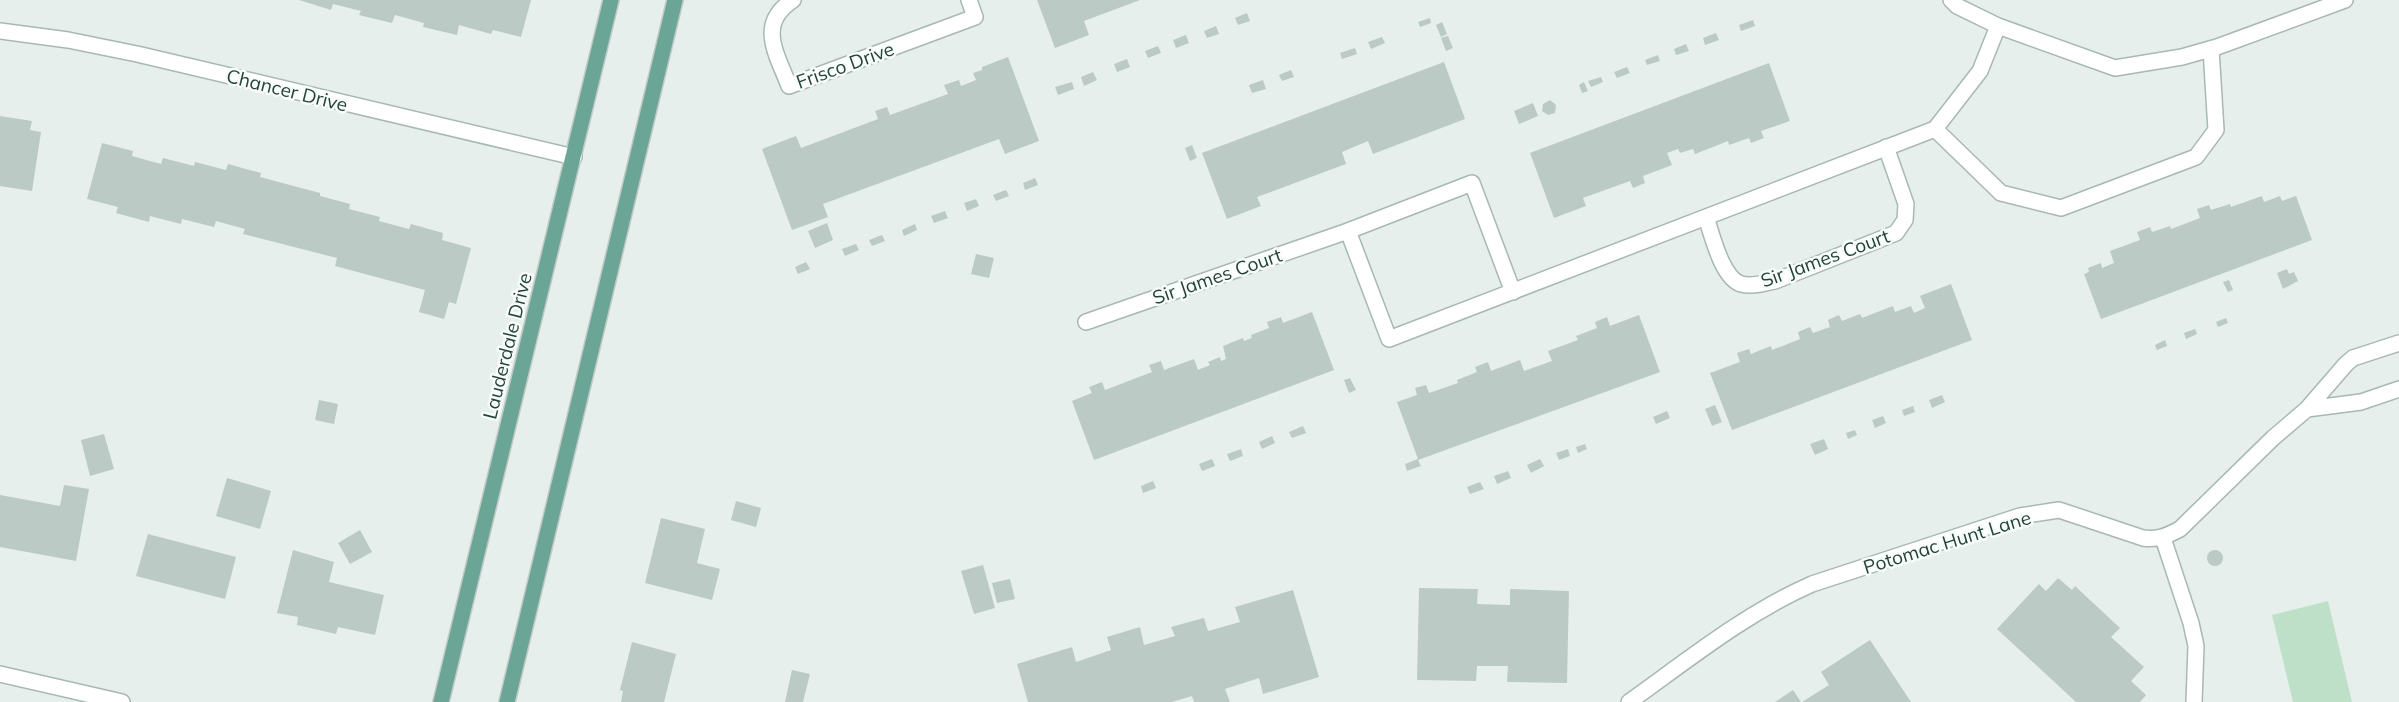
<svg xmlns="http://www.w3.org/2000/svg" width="2399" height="702" viewBox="0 0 2399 702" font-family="Mulish,sans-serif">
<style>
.green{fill:#bfe0c8}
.building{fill:#bbcac4}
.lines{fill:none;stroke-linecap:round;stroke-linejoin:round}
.minor-casing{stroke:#a8b8b2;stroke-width:18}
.major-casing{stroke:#c2cac8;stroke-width:18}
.minor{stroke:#fff;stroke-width:15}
.major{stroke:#6aa596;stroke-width:15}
.labels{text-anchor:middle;stroke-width:5;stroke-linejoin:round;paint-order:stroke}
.street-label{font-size:19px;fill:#24423a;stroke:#f7fbf9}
</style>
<rect width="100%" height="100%" fill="#e6efeb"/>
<path class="green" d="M2328 601 2352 702H2293L2272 615Z"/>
<path class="building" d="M299 0H531L521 37 493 30 491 34 459 25 457 35 423 27 424 23 395 15 392 23 359 15 361 11 333 4 331 10Z
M1037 0H1140L1084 21 1089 35 1055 48Z
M1247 13 1250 21 1238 25 1235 18Z
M1430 18 1431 23 1420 27 1418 22Z
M1753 20 1755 26 1741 31 1739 25Z
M1442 22 1447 34 1441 37 1436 25Z
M1216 26 1219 34 1207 38 1204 31Z
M1716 33 1719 40 1705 45 1703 38Z
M1186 35 1189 43 1176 48 1173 40Z
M1448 36 1453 48 1446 51 1441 38Z
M1382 37 1385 43 1371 49 1368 42Z
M1686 44 1689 51 1676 55 1674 49Z
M1158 46 1161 53 1148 58 1145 51Z
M1355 48 1357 54 1342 59 1340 53Z
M1658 55 1660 61 1647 65 1645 60Z
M1008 57 1039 141 1005 154 999 139 823 204 828 217 792 230 762 149 796 136 801 148 878 119 875 111 887 107 890 115 948 94 944 85 959 80 961 86 976 80 973 73 982 70V67Z
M1127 59 1130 67 1117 72 1114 64Z
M1444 62 1465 119 1373 154 1368 141 1342 152 1346 164 1257 197 1261 206 1227 219 1202 153Z
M1769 63 1790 121 1761 131 1764 138 1751 143 1749 138 1729 145 1728 141 1695 154 1693 149 1680 153 1678 149 1667 153 1672 165 1643 176 1645 183 1633 188 1630 181 1583 198 1586 206 1554 218 1530 153Z
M1627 67 1630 73 1617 78 1614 72Z
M1291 70 1294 77 1282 81 1279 75Z
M1093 72 1097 80 1084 86 1081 77Z
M1601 77 1603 82 1591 87 1588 81Z
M1263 80 1266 89 1252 93 1249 85Z
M1072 82 1074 89 1058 95 1055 87Z
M1584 82 1588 91 1582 93 1579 85Z
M1550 100 1556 105 1555 113 1548 115 1542 111 1543 104Z
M1533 103 1538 116 1519 124 1514 111Z
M0 116 32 121 30 130 41 132 32 191 0 186Z
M102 143 133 151 132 156 161 164 163 158 194 166 195 162 226 170 228 164 261 173 260 177 320 193V196L350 204 349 209 380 217 379 221 409 229 411 224 443 233 442 240 471 248 456 304 449 302 444 319 419 312 425 290 335 266 337 258 243 234 245 229 216 221 214 227 182 219 181 224 150 216 149 222 116 213 118 207 87 199Z
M1192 145 1197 158 1190 161 1185 148Z
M1035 178 1038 185 1025 190 1023 183Z
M1006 190 1009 196 996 201 993 195Z
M2262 196 2264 202 2280 196 2282 201 2296 196 2312 240 2101 319 2084 274 2089 272 2088 268 2101 263 2102 268 2114 263 2110 251 2140 240 2137 232 2150 227 2152 232 2170 226 2171 229 2200 218 2197 209 2209 205 2211 210 2230 204 2231 207Z
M976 199 979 206 967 211 964 203Z
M945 211 948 218 934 223 931 216Z
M827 223 833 240 815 248 808 231Z
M915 224 917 230 904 236 902 230Z
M882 235 885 241 872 246 869 240Z
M856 244 859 250 845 256 842 249Z
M976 254 994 258 989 278 971 274Z
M806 262 810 269 798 274 795 267Z
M2287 269 2289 274 2294 272 2298 281 2283 289 2277 273Z
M2229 280 2233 290 2228 292 2223 282Z
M1951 284 1972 340 1732 430 1710 373 1740 362 1737 353 1749 349 1751 354 1771 346 1772 350 1800 339 1798 332 1810 327 1813 333 1830 327 1828 320 1839 315 1842 321 1860 314 1862 318 1893 306 1895 312 1911 306 1914 313 1925 308 1920 296Z
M1312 312 1334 370 1094 460 1072 401 1092 393 1089 387 1102 382 1105 390 1152 372 1149 365 1161 361 1164 370 1194 359 1198 370 1210 365 1208 362 1220 357 1221 361 1226 359 1223 346 1243 338 1244 341 1252 338 1251 335 1269 328 1267 322 1281 317 1283 323Z
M1639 315 1660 372 1418 460 1421 466 1407 471 1405 464 1418 459 1397 402 1417 395 1415 388 1426 385 1429 393 1458 383 1457 380 1477 372 1475 367 1488 362 1491 371 1520 360 1524 371 1552 361 1548 351 1578 340 1576 336 1597 328 1595 322 1607 317 1610 326Z
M2226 318 2228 323 2218 327 2216 322Z
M2195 329 2197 334 2186 339 2184 333Z
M2165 340 2167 346 2157 350 2155 345Z
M1350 378 1356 390 1349 393 1344 380Z
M1942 395 1945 402 1932 408 1929 400Z
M319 400 338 404 334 424 315 420Z
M1715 405 1722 422 1712 426 1705 409Z
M1913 406 1915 412 1904 416 1902 410Z
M1667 411 1670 418 1656 424 1653 417Z
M1883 416 1886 423 1875 428 1872 420Z
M1303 426 1306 433 1292 438 1289 432Z
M1855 430 1857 435 1848 439 1846 433Z
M104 434 114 469 90 476 81 440Z
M1272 436 1275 443 1262 449 1259 442Z
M1824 439 1828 449 1815 455 1810 444Z
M1585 444 1587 449 1578 453 1576 447Z
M1241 449 1243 456 1230 461 1227 454Z
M1568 449 1570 456 1559 460 1556 453Z
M1212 459 1215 466 1202 471 1199 464Z
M1540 459 1544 466 1531 473 1527 465Z
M1508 471 1511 478 1497 484 1494 476Z
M227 478 271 491 260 529 216 516Z
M1153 481 1156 488 1143 493 1141 486Z
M1480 482 1484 489 1470 494 1467 487Z
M64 485 89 489 76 561 0 547V495L60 506Z
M736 501 761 508 756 527 731 520Z
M661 518 705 529 697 563 720 569 712 600 645 583Z
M360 530 372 552 350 564 338 543Z
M148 534 236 557 225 599 136 576Z
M293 550 334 562 329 582 384 595 375 635 338 627 336 634 297 625 298 617 277 613Z
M2207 558a8 8 0 1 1 16 0a8 8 0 1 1-16 0Z
M983 565 995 608 974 614 961 571Z
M2058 578 2072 590 2075 586 2120 628 2111 637 2144 667 2131 681 2146 695 2140 702H2076L1997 629 2039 584 2046 591Z
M1010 579 1015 599 997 603 992 583Z
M1419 588 1478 589 1477 604 1510 605V589L1569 591 1567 683 1507 682 1508 666H1477L1476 681 1417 680Z
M1293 590 1319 677 1263 694 1259 678 1225 689 1230 702H1194L1192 696 1172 702H1028L1017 664 1072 647 1076 662 1111 650 1107 637 1140 627 1144 645 1175 636 1171 627 1204 618 1208 631 1240 622 1235 607Z
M1870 640 1911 702H1802L1829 685 1821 672Z
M632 642 676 654 664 702H621L623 691 620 690Z
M792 670 810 674 803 702H785Z
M1793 690 1801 702H1775Z"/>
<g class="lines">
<defs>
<path id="minor" d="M793 0C756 24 777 54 789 86L975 17 969 0
M1951 0 1957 6 1998 26 2115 68 2182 57 2217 47 2345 0
M0 31 68 40 137 54 574 157
M1935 129 2001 193 2061 208 2196 157 2216 130 2211 49
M1706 217C1712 235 1722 278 1741 284 1752 287 1764 283 1775 281L1896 233 1905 220 1906 204 1886 147
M1348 231 1472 183 1513 292
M1086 322 1348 231 1389 339 1935 129 1980 71 1998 26
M2399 343 2353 358 2346 364 2307 409 2361 402 2399 389
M2163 538 2191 623 2196 646 2194 702
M0 674 122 702
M1629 702C1688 660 1746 613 1812 584L2020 516 2059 510 2143 538C2157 540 2167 536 2180 529L2273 438 2307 409"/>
<path id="major" d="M441 702 611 0
M507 702 675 0"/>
</defs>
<use href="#minor" class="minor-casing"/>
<use href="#major" class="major-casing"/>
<use href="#minor" class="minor"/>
<use href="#major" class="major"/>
</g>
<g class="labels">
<g class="street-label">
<text transform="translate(845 65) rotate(-20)" y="7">Frisco Drive</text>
<text transform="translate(287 90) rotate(14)" y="7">Chancer Drive</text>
<text transform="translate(1825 258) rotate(-20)" y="7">Sir James Court</text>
<text transform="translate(1217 276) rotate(-19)" y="7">Sir James Court</text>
<text transform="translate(507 346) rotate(-76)" y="7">Lauderdale Drive</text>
<text transform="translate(1947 542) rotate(-17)" y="7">Potomac Hunt Lane</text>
</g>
</g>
</svg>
